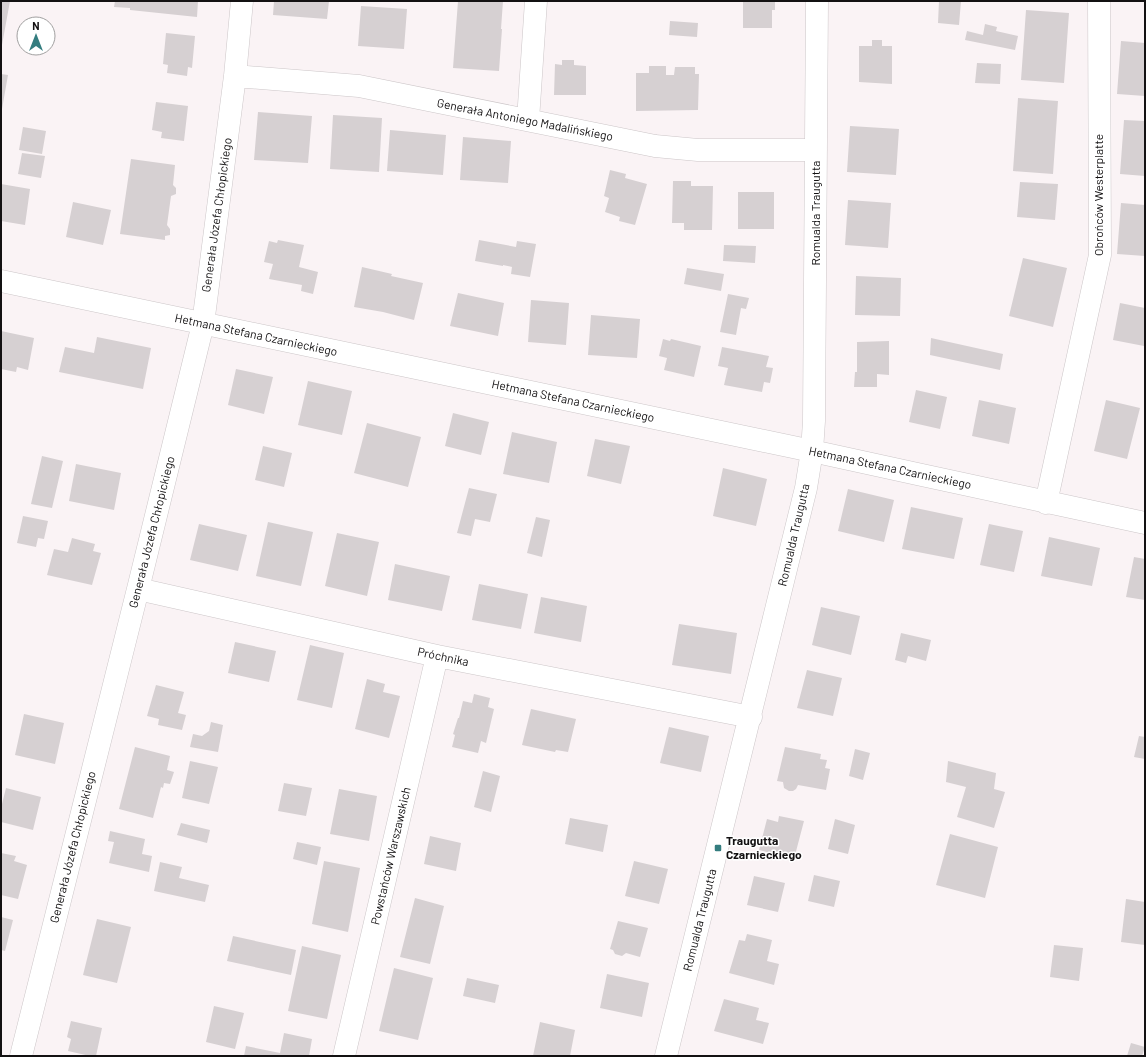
<svg xmlns="http://www.w3.org/2000/svg" width="1146" height="1057" viewBox="0 0 1146 1057" font-family="Barlow,sans-serif">
<style>
.building{fill:#d6d0d2}
.lines{fill:none;stroke-linecap:round;stroke-linejoin:round}
.minor-casing{stroke:#ccc6c8;stroke-width:23}
.minor{stroke:#fff;stroke-width:22}
.poi-dot{fill:#347d7f;stroke:#fff;stroke-width:1.5}
.labels{text-anchor:middle;stroke-width:3;stroke-linejoin:round;paint-order:stroke}
.street-label{font-size:12px;fill:#131112;stroke:#fff}
.poi-label{font-size:12px;font-weight:bold;fill:#131112;stroke:#fff;text-anchor:start}
</style>
<rect width="100%" height="100%" fill="#faf3f5"/>
<path class="building" d="M1 1H10L2 45H1Z
M115 1H198L197 17 130 10V8L114 7Z
M274 1H329L327 19 273 15Z
M458 1H503L501 29H502L499 71 453 68Z
M743 1H775V10H772V28H743Z
M939 1H961L959 25 938 23Z
M361 6 407 9 404 49 358 46Z
M1026 10 1069 13 1064 83 1021 80Z
M670 21 698 23 697 37 669 35Z
M985 24 997 27 996 31 1018 36 1015 50 965 40 967 31 983 35Z
M166 33 195 36 192 68 188 67 187 76 167 73 168 65 163 64Z
M872 40H882V46H892V84L859 82V46H872Z
M1121 41 1145 43V96L1117 94Z
M562 60H574V65L586 66V95H554L555 64 562 65Z
M977 63 1001 64 1000 84 975 83Z
M649 66H666V75H674L675 67H695V74H699L698 110 636 111V73H649Z
M1 74 8 75 2 109H1Z
M1018 98 1058 101 1053 174 1013 171Z
M156 102 188 106 184 141 161 138 162 132 152 130Z
M258 112 312 116 308 163 254 160Z
M333 115 382 118 379 172 330 169Z
M1124 120 1145 121V176L1120 174Z
M850 126 899 129 896 175 847 172Z
M23 127 46 131 42 154 19 150Z
M390 130 446 135 443 175 387 171Z
M463 137 511 141 508 183 460 180Z
M22 153 45 156 41 178 18 174Z
M131 159 175 165 173 185 176 188V194L171 196 167 225 170 229V235L165 236V240L120 234Z
M610 170 626 174 625 178 647 184 635 225 619 221 620 217 605 212 609 198 604 196Z
M673 181H691V186H713L712 230H684V223H672Z
M1020 182 1058 184 1055 220 1017 217Z
M1 184 30 189 25 225 1 221Z
M738 192H774V229H738Z
M848 200 891 203 888 248 845 245Z
M73 202 111 210 103 245 66 237Z
M1121 203 1145 205V256L1117 254Z
M278 240 304 245 299 267 318 272 313 294 301 291 302 285 269 279 273 264 264 262 269 241 277 243Z
M479 240 516 247 517 241 536 244 530 277 511 274 512 267 503 265V266L475 261Z
M724 245 756 246 755 263 723 261Z
M1023 258 1067 268 1053 327 1009 316Z
M362 267 392 274 391 276 423 283 414 320 383 312 354 307Z
M687 268 724 274 721 291 684 284Z
M856 276 901 278 900 316 855 315Z
M458 293 504 303 498 336 450 326Z
M728 294 749 298 746 309 741 308 736 335 720 332Z
M531 300 569 303 566 345 528 342Z
M1120 303 1145 308 1144 346 1113 340Z
M591 315 640 319 637 358 588 355Z
M1 331 34 338 28 370 17 367 16 372 1 369Z
M97 337 151 348 143 389 59 372 65 347 94 353Z
M931 338 1003 354 1000 370 930 355Z
M663 339 670 341 671 339 701 346 694 377 664 370 667 358 659 356Z
M889 341V375L877 374V387H854L855 372H857V342Z
M722 347 769 356 766 367 773 368 770 383 764 382 762 392 724 385 728 368 718 366Z
M236 369 273 377 264 414 228 405Z
M308 381 352 391 342 435 298 425Z
M916 390 947 397 940 429 909 422Z
M979 400 1016 408 1009 444 972 436Z
M1106 400 1140 408 1127 459 1094 451Z
M453 413 489 422 481 455 445 446Z
M367 423 421 437 408 487 354 473Z
M512 432 557 442 549 483 503 474Z
M595 439 630 446 621 484 587 476Z
M263 446 292 453 284 487 255 480Z
M42 456 63 461 52 508 31 504Z
M76 464 121 473 114 510 69 501Z
M723 468 767 479 756 526 713 516Z
M469 488 497 494 490 522 475 519 471 536 457 533Z
M848 489 894 500 884 542 838 531Z
M911 507 963 518 954 559 902 549Z
M23 516 48 521 44 539 38 538 36 547 17 543Z
M536 517 550 520 542 557 527 553Z
M268 522 313 532 301 586 256 576Z
M199 524 247 535 238 571 190 560Z
M989 524 1023 531 1014 572 980 565Z
M337 533 379 542 367 596 325 586Z
M1049 537 1100 548 1092 586 1041 576Z
M72 538 95 544 93 551 101 553 92 585 47 575 54 549 68 552Z
M1134 557 1145 559V600L1126 597Z
M395 564 450 576 442 611 388 600Z
M479 584 528 594 521 629 472 620Z
M541 597 587 606 581 642 534 633Z
M821 607 860 616 851 655 812 645Z
M679 624 737 633 731 674 672 665Z
M901 633 931 640 926 661 908 656 906 663 895 660Z
M235 642 276 651 269 682 228 673Z
M310 645 344 653 332 708 297 700Z
M807 670 842 678 833 716 797 708Z
M367 679 385 684 383 692 400 696 389 738 355 729Z
M156 685 184 692 178 713 186 715 182 730 158 725 159 719 147 716Z
M474 694 490 698 488 707 494 709 486 743 481 741 478 753 452 747 455 735 453 734 458 718H459L463 701 472 703Z
M531 709 576 719 568 752 556 750 555 752 522 745Z
M24 714 64 723 55 764 15 755Z
M211 722 223 725 218 752 190 747 193 734 202 736 209 731Z
M669 727 709 736 701 772 660 763Z
M1139 736 1145 737V759L1134 757Z
M135 747 170 756 167 770 174 772 170 784 164 783 163 788 161 787 153 818 119 809Z
M785 747 821 754 820 759 827 760 825 768 830 769 826 790 798 785 796 789 793 791H789L784 788 783 782 777 781Z
M855 749 870 753 863 780 849 776Z
M190 761 218 767 209 804 182 798Z
M948 761 996 773 994 789 1005 792 994 828 957 817 966 787 946 782Z
M483 771 500 776 491 812 474 807Z
M284 783 312 788 306 816 278 811Z
M6 788 41 797 33 830 1 822V808Z
M339 789 377 796 369 841 330 834Z
M779 816 804 821 794 859 759 850 767 819 778 822Z
M570 818 608 825 603 852 565 844Z
M835 819 855 825 848 854 828 849Z
M181 823 210 830 207 843 177 835Z
M110 831 145 839 142 854 152 856 149 872 109 863 114 842 108 841Z
M950 834 998 847 985 898 936 885Z
M430 836 461 843 456 871 424 864Z
M297 842 321 847 317 865 293 859Z
M1 853 16 856 14 861 27 865 18 899 1 895Z
M324 861 360 868 348 932 312 924Z
M634 861 668 869 659 904 625 896Z
M160 862 182 867 179 878 209 885 205 902 154 891Z
M814 875 840 881 834 907 808 901Z
M754 876 785 883 778 912 747 905Z
M415 898 444 906 430 964 400 957Z
M1126 899 1145 902V945L1121 942Z
M1 917 13 920 5 951 1 950Z
M97 919 131 927 117 983 83 975Z
M618 921 648 928 640 957 626 953 622 956 615 954 613 950 610 949Z
M747 934 772 940 767 961 779 964 774 985 729 973 739 940 745 941Z
M233 936 296 950 291 975 227 961Z
M1054 945 1083 948 1079 981 1050 977Z
M302 946 341 955 327 1019 288 1011Z
M394 968 433 978 418 1040 379 1031Z
M607 974 649 983 642 1017 600 1008Z
M467 978 499 985 495 1003 463 996Z
M724 999 759 1008 756 1020 769 1023 763 1044 714 1031Z
M214 1006 244 1013 235 1049 206 1042Z
M71 1021 102 1028 96 1056H90L68 1051 71 1039 67 1037Z
M540 1022 575 1030 570 1056H533Z
M284 1033 312 1039 309 1056H244L246 1046 280 1053Z
M1131 1043 1145 1047 1142 1056H1127Z"/>
<g class="lines">
<defs>
<path id="minor" d="M235 76 359 86 655 146 698 150H816
M528 120 536 1
M1 281C271 339 542 393 812 451 923 475 1034 500 1145 523
M1046 503 1100 255 1099 1
M138 589 437 656 751 717
M21 1056 138 589 203 324 235 76 242 1
M344 1056 437 656
M666 1056 806 488 812 451 814 421 817 1"/>
</defs>
<use href="#minor" class="minor-casing"/>
<use href="#minor" class="minor"/>
</g>
<rect class="poi-dot" x="714" y="844" width="8" height="8" rx="2"/>
<g class="labels">
<g class="street-label">
<text transform="translate(525 120) rotate(11)" y="4">Generała Antoniego Madalińskiego</text>
<text transform="translate(1099 195) rotate(-90)" y="4">Obrońców Westerplatte</text>
<text transform="translate(816 213) rotate(-90)" y="4">Romualda Traugutta</text>
<text transform="translate(217 215) rotate(-82)" y="4">Generała Józefa Chłopickiego</text>
<text transform="translate(256 335) rotate(12)" y="4">Hetmana Stefana Czarnieckiego</text>
<text transform="translate(573 401) rotate(12)" y="4">Hetmana Stefana Czarnieckiego</text>
<text transform="translate(890 468) rotate(12)" y="4">Hetmana Stefana Czarnieckiego</text>
<text transform="translate(152 532) rotate(-76)" y="4">Generała Józefa Chłopickiego</text>
<text transform="translate(794 535) rotate(-77)" y="4">Romualda Traugutta</text>
<text transform="translate(443 657) rotate(12)" y="4">Próchnika</text>
<text transform="translate(73 847) rotate(-76)" y="4">Generała Józefa Chłopickiego</text>
<text transform="translate(391 856) rotate(-77)" y="4">Powstańców Warszawskich</text>
<text transform="translate(700 920) rotate(-76)" y="4">Romualda Traugutta</text>
</g>
<g class="poi-label">
<text x="726" y="845">Traugutta<tspan x="726" dy="14">Czarnieckiego</tspan></text>
</g>
</g>
<rect width="1146" height="1057" fill="none" stroke="#131112" stroke-width="4"/>
<g transform="translate(36 36)"><circle r="19" fill="#ffffff" stroke="#a1a0a0"/>
<path d="M0-3L7 15L0 10L-7 15Z" fill="#347d7f"/>
<text y="-6" font-size="11" font-weight="bold" text-anchor="middle" fill="#131112">N</text>
</g>
</svg>
